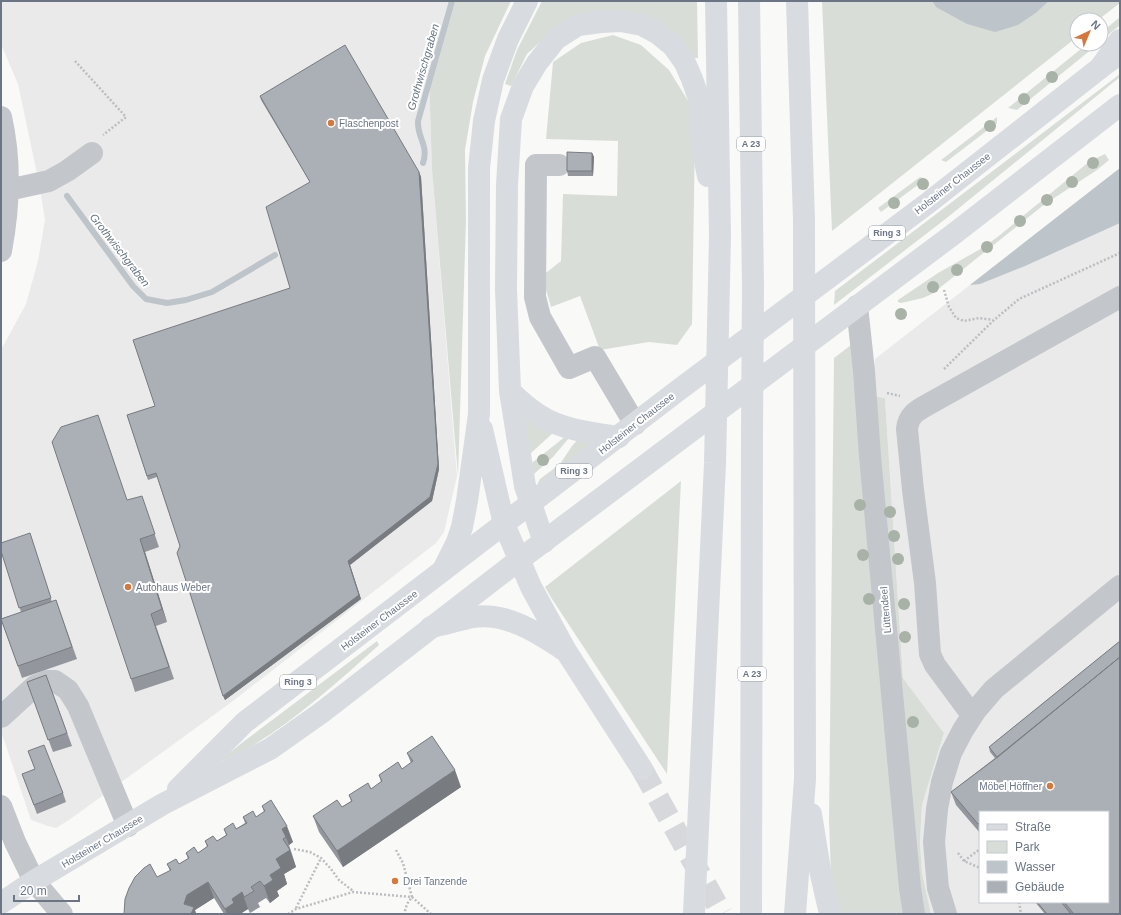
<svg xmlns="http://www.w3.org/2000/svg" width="1121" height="915" viewBox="0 0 1121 915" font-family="Arial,sans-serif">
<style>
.built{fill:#eaeaea;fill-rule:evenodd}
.green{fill:#d8ded7}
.water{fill:#bdc4ca}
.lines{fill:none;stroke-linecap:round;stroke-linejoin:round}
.stream{stroke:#bdc4ca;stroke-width:6}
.highway-tunnel{stroke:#d6d8db;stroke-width:22;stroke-dasharray:22 11;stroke-linecap:butt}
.path{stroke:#bbbdc0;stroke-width:2.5;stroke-dasharray:2 2;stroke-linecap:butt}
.minor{stroke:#c3c6ca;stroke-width:22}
.major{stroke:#d8dbdf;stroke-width:22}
.highway{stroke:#d8dbdf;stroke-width:22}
.tree{fill:#a8b2a7}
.wall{fill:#93979d}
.shaded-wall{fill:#787b80}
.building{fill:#abb0b7;stroke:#787b80}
.poi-dot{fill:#d5783c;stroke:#fff;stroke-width:1.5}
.labels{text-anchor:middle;stroke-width:4;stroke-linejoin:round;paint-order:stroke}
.shield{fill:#fff;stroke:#979eaa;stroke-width:1}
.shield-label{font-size:9px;font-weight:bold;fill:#6b7586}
.poi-label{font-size:10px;fill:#6b7586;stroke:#fff;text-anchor:start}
.street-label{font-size:10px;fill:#6b7586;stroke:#fff}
.water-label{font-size:11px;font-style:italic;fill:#677580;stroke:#fff}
</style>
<rect width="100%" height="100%" fill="#f9f9f7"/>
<path class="built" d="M1 1H450L429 78 432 170 457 476 444 532 436 543 233 701 69 820 56 828 48 826 31 820 1 731V350L26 304 38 261 45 220 39 183 18 84 1 44Z
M1120 168V914H931L922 873 920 842 922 805 944 733 903 678 885 398 873 396 875 359ZM980 812H1108V902H980Z"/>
<path class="green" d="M450 1H511L485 56 473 102 465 150 466 220 458 476 432 170 429 78Z
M542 1H697L698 58H694L621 11H603L586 14 552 31 527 54 511 86 505 84 517 50Z
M822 1H932L936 7 1037 12 1049 1H1120V3L1098 20H1077V37L832 231Z
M1120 17V25L1101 41V33Z
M613 35 641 45 669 70 690 104 695 135 692 324 677 345 649 342 600 350 580 296 551 307 542 276 561 261 563 194 617 196 618 141 546 139 553 62 581 43Z
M1087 44H1098L1017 110 1008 108Z
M1120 74V77L948 217 834 305 835 291Z
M997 117V123L946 162 941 160Z
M1105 154 1109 160 1097 170 1045 204 932 294 923 298 901 303 898 302V300L938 273 984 247 1000 235 1090 161Z
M920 177 926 179 881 212 878 208Z
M851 345 873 396 885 398 903 678 944 733 922 805 920 842 922 873 931 914H841L831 877 829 820 834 358Z
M524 418 554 432 530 454Z
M566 436 569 438 553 457 534 474 532 464 533 462Z
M580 437 597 440 537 485 540 479 560 464 572 446Z
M681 481 667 774 552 599 545 587Z
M377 641 379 645C339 681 298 718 252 746 242 753 230 757 219 763L223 758 243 742Z"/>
<path class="water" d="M932 1H1049L1037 12 1018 25 995 32 967 24 936 7Z
M1120 168V223L1025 266 980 284 970 285Z"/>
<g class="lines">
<path class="stream" d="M423 163C429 145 417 138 418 121L452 1
M67 196 133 286 146 299 167 303 186 300 212 292 275 255"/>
<path class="highway-tunnel" d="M642 769 722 914"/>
<path class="path" d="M75 61 126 117 103 135
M944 290 949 307 956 318 964 321 979 318 993 320
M944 369 994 320 1019 299 1120 253
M887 393 900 396
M294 849 310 852 321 858 331 869 339 880 353 891
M396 850 403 863 412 897 407 904 404 914
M958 853 964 861 980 868
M964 861 980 849
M1019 902 1021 914
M296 908 321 858
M288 914 296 909 353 892 412 897 431 914"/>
<path class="minor" d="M1 117C11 161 9 208 1 251
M559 165H536L535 297 540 317 569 368 595 357 635 424
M8 190 49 181 67 171 92 153
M857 306 864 371 870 456 910 888 914 914
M972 715 935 665 930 654 925 583 913 490 907 429C908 416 916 411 927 405L1120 297
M1 717 35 686 47 681H55L68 690 78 706 128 826
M1 806 15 842 34 881 62 914
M946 914 938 888 934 842 937 809 942 782 951 753 963 730 976 710 994 689 1120 586"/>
<path class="major" d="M178 789 245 722 672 395 928 203 1100 68 1115 57
M1 903 34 881 163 804 270 749 321 713 519 560 955 233 1120 105"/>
<path class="highway" d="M749 1 753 287 752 434 751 914
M1100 68 1120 40
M510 391C519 400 528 408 539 415 562 430 592 433 619 437
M482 429 504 524 531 587 566 651 642 769
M544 542 525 486 510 391 506 289 507 185 511 119 523 86 537 63 556 39 578 25 601 22 621 21 642 25 657 33 673 46 685 63 692 79 699 99 702 146 708 176
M443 570 457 542 462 527 467 501 479 414V168L484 121 493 80 508 39 527 1
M431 627C445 624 459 620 473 617 507 612 538 633 564 650
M811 814 820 870 830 914
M694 914 715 463 720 236 716 1
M795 914 805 779 804 220 797 1"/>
</g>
<g class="tree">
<circle cx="1052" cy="77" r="6"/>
<circle cx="1024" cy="99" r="6"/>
<circle cx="990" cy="126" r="6"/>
<circle cx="1093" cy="163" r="6"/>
<circle cx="1072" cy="182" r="6"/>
<circle cx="923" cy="184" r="6"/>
<circle cx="1047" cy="200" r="6"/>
<circle cx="894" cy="203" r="6"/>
<circle cx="1020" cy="221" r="6"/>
<circle cx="987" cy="247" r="6"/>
<circle cx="957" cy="270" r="6"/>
<circle cx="933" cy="287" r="6"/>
<circle cx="901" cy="314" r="6"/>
<circle cx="543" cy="460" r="6"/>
<circle cx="860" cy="505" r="6"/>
<circle cx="890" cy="512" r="6"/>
<circle cx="894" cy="536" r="6"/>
<circle cx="863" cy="555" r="6"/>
<circle cx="898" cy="559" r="6"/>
<circle cx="869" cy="599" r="6"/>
<circle cx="904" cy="604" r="6"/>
<circle cx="905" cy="637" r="6"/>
<circle cx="913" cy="722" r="6"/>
</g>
<path class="wall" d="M260 96 419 172 421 177 439 469 432 501 350 565 361 599 225 700 180 546 157 477 148 480 127 415 155 406 290 288 310 182 261 100Z
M592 153 594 157 593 176H568L567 171Z
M127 500 146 509 159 547 145 552 167 622 156 626 174 679 135 692 131 679Z
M30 533 52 602 56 600 77 659 22 678 1 619 46 604 21 612 1 551Z
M1120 641V914H1045L1035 902H1108V812H980V833L956 805 951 792 995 758 990 752 989 747Z
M46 675 72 746 53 752 27 682Z
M28 751 63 793 66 802 37 814 22 774 35 769Z
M407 753 461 787 343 867 319 832 313 816 342 807 351 801 349 795 371 789 381 782 379 775 402 769 411 763Z
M262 806 293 842 289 845 292 854 296 867 284 874 287 884 277 891 279 896 270 903 266 898 258 903 260 907 250 913 248 909 240 914H224L214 898 195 910 196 914H124L157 877 170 871 167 864H179L188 859 186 853H198L207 847 205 841H217L226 835 224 829H236L245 823 243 817H256L264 812Z"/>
<path class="shaded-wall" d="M592 153 594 157 593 176 592 171Z
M419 172 421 177 439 469 432 501 350 565 361 599 225 700 223 696 348 561Z
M140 539 145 552 167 622 162 609Z
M455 770 461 787 343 867 337 851Z
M980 822V829L978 824Z
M287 826 293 842 289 845 286 837 282 829Z
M290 850 296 867 284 874 287 884 277 891 279 896 270 903 264 886 270 875 276 859Z
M208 882 214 898 195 910 196 914H188L184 904 187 895Z
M242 892 248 909 240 914H227L225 909 232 899Z"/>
<path class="building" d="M345 45 419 172 438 464 430 497 348 561 359 595 223 696 177 553 180 546 156 473 147 476 127 415 155 406 133 340 290 288 266 207 310 182 260 96Z
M567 152 592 153V171H567Z
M98 415 127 500 142 496 155 534 140 539 162 609 151 614 169 667 131 679 52 442 61 427Z
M30 533 51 598 19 608 1 551V543Z
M56 600 72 647 18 666 1 619Z
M1120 641V657L997 757 989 747Z
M1120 657V914H1074L1064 902H1108V812H980V822L978 824 951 792 999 756Z
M46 675 67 733 48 740 27 682Z
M432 736 455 770 337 851 313 816 337 800 342 807 352 801 349 795 368 783 371 789 382 781 379 775 398 762 402 769 413 761 407 753Z
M44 745 63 793 34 805 22 774 35 769 28 751Z
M271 800 287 826 282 829 286 837 283 839 290 850 276 859 281 868 270 875 273 880 264 886 260 881 251 887 254 891 244 897 242 892 232 899 234 903 225 909 208 882 187 895 184 904 194 907 191 914H124L125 899 129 888 135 877 144 868 150 864 157 877 171 870 167 864 176 859 179 864 189 858 186 853 194 847 198 853 208 846 205 841 213 836 217 841 227 835 224 829 233 823 236 829 247 823 243 817 253 811 256 817 265 811 262 806Z
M1037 902H1061L1071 914H1047Z"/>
<g class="poi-dot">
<circle cx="331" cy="123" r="4"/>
<circle cx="128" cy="587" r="4"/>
<circle cx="1050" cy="786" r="4"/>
<circle cx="395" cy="881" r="4"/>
</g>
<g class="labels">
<g class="shield">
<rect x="737" y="137" width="28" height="14" rx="3"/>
<rect x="869" y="226" width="36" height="14" rx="3"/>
<rect x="556" y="464" width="36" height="14" rx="3"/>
<rect x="738" y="667" width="28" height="14" rx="3"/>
<rect x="280" y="675" width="36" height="14" rx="3"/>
</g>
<g class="shield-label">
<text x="751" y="147">A 23</text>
<text x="887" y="236">Ring 3</text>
<text x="574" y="474">Ring 3</text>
<text x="752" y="677">A 23</text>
<text x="298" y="685">Ring 3</text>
</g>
<g class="poi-label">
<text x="339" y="127">Flaschenpost</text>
<text x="136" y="591">Autohaus Weber</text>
<text x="1042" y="790" text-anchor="end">Möbel Höffner</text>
<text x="403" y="885">Drei Tanzende</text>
</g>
<g class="street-label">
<text transform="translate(952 183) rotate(-38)" y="4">Holsteiner Chaussee</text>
<text transform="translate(636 423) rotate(-38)" y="4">Holsteiner Chaussee</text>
<text transform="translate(885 610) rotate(-95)" y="4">Lüttendeel</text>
<text transform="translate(379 620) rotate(-37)" y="4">Holsteiner Chaussee</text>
<text transform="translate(102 841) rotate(-31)" y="4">Holsteiner Chaussee</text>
</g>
<g class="water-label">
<text transform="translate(423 67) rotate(-74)" y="4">Grothwischgraben</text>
<text transform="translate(120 250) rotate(52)" y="4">Grothwischgraben</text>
</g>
</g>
<rect width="1121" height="915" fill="none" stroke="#6b7586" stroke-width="4"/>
<rect x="979" y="811" width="130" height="92" fill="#ffffff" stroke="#c4c8cf"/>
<rect x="987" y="824" width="20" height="6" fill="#d8dbdf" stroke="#c4c8cf"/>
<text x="1015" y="831" font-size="12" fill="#6b7586">Straße</text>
<rect x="987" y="841" width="20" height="12" fill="#d8ded7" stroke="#c4c8cf"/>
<text x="1015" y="851" font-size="12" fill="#6b7586">Park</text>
<rect x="987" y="861" width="20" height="12" fill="#bdc4ca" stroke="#c4c8cf"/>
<text x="1015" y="871" font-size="12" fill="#6b7586">Wasser</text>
<rect x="987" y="881" width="20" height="12" fill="#abb0b7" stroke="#c4c8cf"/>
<text x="1015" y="891" font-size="12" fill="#6b7586">Gebäude</text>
<g transform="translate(1089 32) rotate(44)"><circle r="19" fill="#ffffff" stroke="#c4c8cf"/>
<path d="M0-3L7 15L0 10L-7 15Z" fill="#d5783c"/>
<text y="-6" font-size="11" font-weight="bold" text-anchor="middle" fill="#6b7586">N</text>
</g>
<path d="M14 895v6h65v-6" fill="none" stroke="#6b7586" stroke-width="2"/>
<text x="20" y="895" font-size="12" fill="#6b7586" stroke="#ffffff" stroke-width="3" paint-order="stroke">20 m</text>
</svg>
